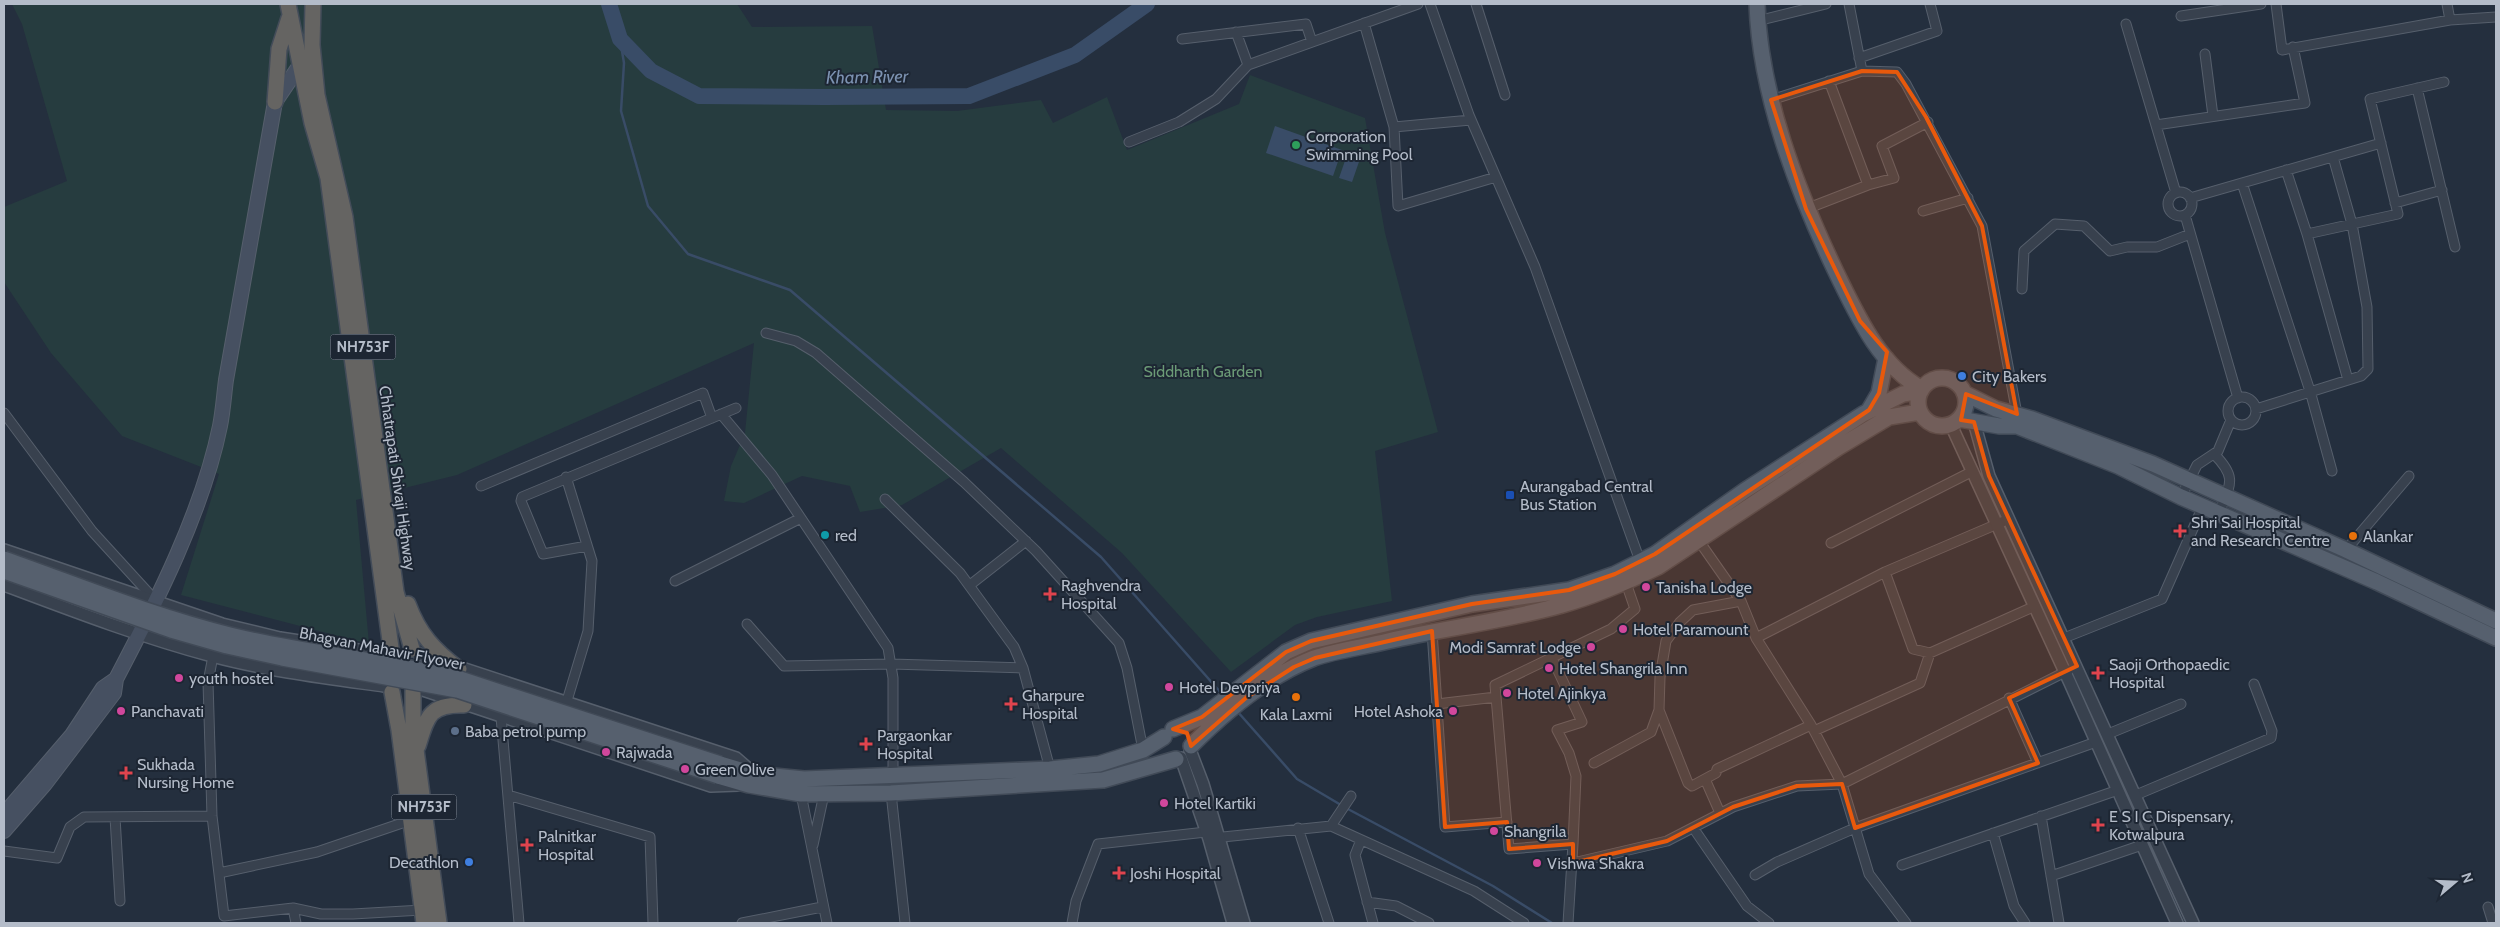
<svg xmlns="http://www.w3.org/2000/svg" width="2500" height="927" viewBox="0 0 2500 927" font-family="Cabin,sans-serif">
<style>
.green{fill:#263c3f}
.water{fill:#394c67}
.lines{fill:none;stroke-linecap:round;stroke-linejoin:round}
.stream{stroke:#394c67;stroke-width:2.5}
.river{stroke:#394c67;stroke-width:16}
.minor-casing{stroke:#565f6c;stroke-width:11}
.tertiary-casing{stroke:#565f6c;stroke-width:14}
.secondary-casing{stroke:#565f6c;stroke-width:16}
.primary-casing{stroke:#414a57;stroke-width:18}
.trunk-casing{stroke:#434c59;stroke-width:18}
.minor{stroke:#38414e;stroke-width:9}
.tertiary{stroke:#38414e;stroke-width:11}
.secondary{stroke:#465061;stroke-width:14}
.primary{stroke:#56606e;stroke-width:15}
.trunk{stroke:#656462;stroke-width:15}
.primary-bridge-casing{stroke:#414a57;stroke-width:18;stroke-linecap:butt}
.primary-bridge{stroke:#56606e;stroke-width:15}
.marked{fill:#e8590c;fill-opacity:0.2;stroke:#e8590c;stroke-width:4;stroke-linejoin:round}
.leisure-dot{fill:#2e9e5b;stroke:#1d2633;stroke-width:2}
.shop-dot{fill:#3f7fe0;stroke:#1d2633;stroke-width:2}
.transit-dot{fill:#1a4fb4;stroke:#1d2633;stroke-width:2}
.health-dot{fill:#e0444e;stroke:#1d2633;stroke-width:2}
.culture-dot{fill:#0f9aa8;stroke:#1d2633;stroke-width:2}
.food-dot{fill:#e8710a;stroke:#1d2633;stroke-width:2}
.hotel-dot{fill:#d1479c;stroke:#1d2633;stroke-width:2}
.service-dot{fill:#5c6f8a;stroke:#1d2633;stroke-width:2}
.labels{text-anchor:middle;stroke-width:4;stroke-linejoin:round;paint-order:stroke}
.shield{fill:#1d2633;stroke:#878f9c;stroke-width:1}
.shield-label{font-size:15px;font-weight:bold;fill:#b4bcc9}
.poi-label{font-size:16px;fill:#b4bcc9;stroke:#1d2633;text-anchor:start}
.park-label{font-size:16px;fill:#6b9a76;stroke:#1d2633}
.street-label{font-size:16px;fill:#b4bcc9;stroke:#1d2633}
.water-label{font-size:18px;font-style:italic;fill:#7c92b1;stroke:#1d2633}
</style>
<rect width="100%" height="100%" fill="#242f3e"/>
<path class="green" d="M12 4H737L752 27 872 26 886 110 957 111 1041 100 1053 123 1107 97 1127 150 1239 104 1250 75 1365 118 1385 233 1438 432 1375 451 1392 601 1317 617 1295 625 1231 672 1122 553 1001 448 902 505 860 512 850 486 802 476 744 503 724 501 731 466 745 433 754 343 457 475 356 500 369 644 181 595 219 474 122 436 51 353 4 282V207L67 181 22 24Z"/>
<path class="water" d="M1275 126 1342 150 1333 176 1266 153Z
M1348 152 1361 156 1352 182 1339 178Z"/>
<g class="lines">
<path class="stream" d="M620 39 624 63 621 111 648 206 688 254 790 290 1101 557 1222 694
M1237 711 1297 779 1341 805
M1346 808 1493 886 1552 923"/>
<path class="river" d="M609 4 620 39 651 71 699 96 825 97 969 96 1075 55 1147 4"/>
<defs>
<path id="minor" d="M1430 4 1469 115 1535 267 1640 561
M1476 4 1505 95
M1849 4 1862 71 1897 72 1906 84 1982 226 2017 414
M2276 4 2282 50 2450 20 2496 17
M2447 4 2450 20
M2181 16 2261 4
M1757 21 1826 4
M1364 23 1394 127 1471 120
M2126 24 2176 193
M1236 32 1248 65
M1182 39 1306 24 1312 42
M2205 54 2213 116
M1859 58 1937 31 1930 4
M2417 88 2455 247
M1771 100 1862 71
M2156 125 2305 103 2293 47
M1394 127 1398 206 1496 177
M1129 142 1179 122 1216 99 1248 65 1418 4
M2286 170 2307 234 2348 380
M2242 183 2310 391 2332 471
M1868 185 1894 178 1882 146 1928 122
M2168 204a12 12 0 1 1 24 0a12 12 0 1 1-24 0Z
M2190 198 2381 143
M2395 203 2442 190
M1806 209 1868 185 1829 81
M1923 211 1968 198
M2185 215 2238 398
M2307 234 2398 214 2370 99 2444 82
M2022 289 2024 251 2055 224 2084 226 2110 251 2127 247H2157L2190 234
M766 333 796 341 816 353 964 482 1036 551 1119 643 1127 668 1143 750
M2228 411a14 14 0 1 1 28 0a14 14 0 1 1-28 0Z
M2256 409 2361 376 2368 369 2367 307 2352 224 2333 157
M4 413 92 531 155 600
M721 414 772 475 888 648 893 678V776
M2214 454C2238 478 2230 485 2219 513
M481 486 703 393 712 418
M2181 497 2197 465 2218 451 2231 420
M885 499 960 573 1014 647 1023 668 1050 769
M1699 541 1741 601 1756 638 1811 725 1842 784 1869 874 1906 923
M1831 543 1973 471
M587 546 543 554 521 501 522 497 736 408
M2346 550 2409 476
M1885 572 1913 649 1930 653 2035 606
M675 581 799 519
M970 585 1026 541
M747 624 784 666 891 664 1023 668
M1432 631 1445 827 1507 822
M1756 638 1885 572 2009 519
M2064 638 2162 599 2203 506
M213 656 208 682 212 816 224 916 293 908 321 914H353L422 910
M1552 658 1582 722 1557 730 1569 753 1576 776 1573 844
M2009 698 2038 763
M566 704 588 631 592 561 566 477
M1437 704 1496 697
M1659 710 1688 783 1692 786 1716 773 1717 769 1811 725
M501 717 519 923
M1814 731 1920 683 1930 653
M2108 734 2181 704
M1594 763 1651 732 1659 710 1660 677 1666 641 1680 622 1693 610 1741 601
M1705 779 1720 813
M891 793 905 923
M801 794 827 923
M508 795 650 837 653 923
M2136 795 2271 738 2272 731 2254 684
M2041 816 2059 923
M115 817 120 901
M1331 826 1351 796
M1298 828 1329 923
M1694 829 1747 906 1769 923
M1993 833 2014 906 2025 923
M1213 838 1331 826 1474 891 1524 923
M1361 840 1355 855 1373 923
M813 845 824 794
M4 851 57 858 70 827 84 817 212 816
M1573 863 1667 841 1733 807 1797 786 1842 784 2069 670
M1902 865 2118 790
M219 873 317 852 411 820
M1755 875 1777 862 1855 828 2096 742
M2051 876 2142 845
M1367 902 1396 906 1429 923
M2488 907 2493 923
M293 908 296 923
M742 923 822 907
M1072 923 1076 901 1098 844 1206 832
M1568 923 1573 844 1509 849 1495 685 1611 629 1635 609 1626 583"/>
<path id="tertiary" d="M1974 422 1989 476 2193 923
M1951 425 2070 683 2177 923
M4 550 222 624 280 638 384 654
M4 585C73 611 141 637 212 656 268 671 326 678 384 686
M419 654 736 758 751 771
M417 688 711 786 738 785
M1190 750 1203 784 1244 923
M1181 758 1209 839 1233 923"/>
<path id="secondary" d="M4 814 72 735 103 688 116 679
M4 831 45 784 114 693 116 679C156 603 203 510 220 426 223 411 224 395 226 380L275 102 304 59"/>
<path id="primary" d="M1757 4C1760 95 1797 190 1836 272 1857 315 1879 365 1922 389
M1918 402a24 24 0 1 1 48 0a24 24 0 1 1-48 0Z
M1964 393 1996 409 2032 419 2153 464 2346 550 2496 621
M1869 410 1879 393 1886 358
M1959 419 1999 426H2017L2118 466 2181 497 2377 582 2496 638
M1173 729 1202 717 1286 652 1311 641 1472 604 1569 590 1615 574 1655 554 1744 491 1863 414 1903 394 1921 391
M1191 746C1225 712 1267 676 1314 658 1337 650 1364 647 1388 641 1445 628 1505 621 1562 605 1595 596 1627 582 1658 567L1839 447 1889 417 1920 412
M720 764 754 774 804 779 1050 769 1099 764 1143 750 1164 737
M718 776 749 785 801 794 891 793 1103 780 1176 759"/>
<path id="trunk" d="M288 4 312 123 328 178 391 648
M313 4 312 45 317 95 345 217 396 592 412 649
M275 102 279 49 289 18
M408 604C419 634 434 650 459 669
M413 691V727L439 923
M392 692 399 730 424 923
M418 746C427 717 429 704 464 705"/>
</defs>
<use href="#minor" class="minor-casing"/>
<use href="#tertiary" class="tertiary-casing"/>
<use href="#secondary" class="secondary-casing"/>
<use href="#primary" class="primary-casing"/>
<use href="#trunk" class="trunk-casing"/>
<use href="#minor" class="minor"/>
<use href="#tertiary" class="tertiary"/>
<use href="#secondary" class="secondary"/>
<use href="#primary" class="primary"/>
<use href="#trunk" class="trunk"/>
<defs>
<path id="primary-bridge" d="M4 559C78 585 153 616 230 635 305 654 384 659 460 679L720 764
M4 571 171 630 227 646 282 658 457 690 718 776"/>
</defs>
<use href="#primary-bridge" class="primary-bridge-casing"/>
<use href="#primary-bridge" class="primary-bridge"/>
</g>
<path class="marked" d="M1862 71 1897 72 1926 117 1982 226 2017 414 1966 394 1961 420 1974 422 1989 476 2077 666 2009 698 2038 763 1855 828 1842 784 1797 786 1733 807 1667 841 1573 863V844L1509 849 1507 822 1445 827 1432 631 1315 658 1294 667 1247 697 1191 746 1187 733 1173 729 1202 717 1286 652 1311 641 1472 604 1569 590 1615 574 1655 554 1869 410 1879 393 1887 352 1860 321 1806 209 1771 100Z"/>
<circle class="leisure-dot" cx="1296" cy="145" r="5"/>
<g class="shop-dot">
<circle cx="1962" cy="376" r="5"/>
<circle cx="469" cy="862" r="5"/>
</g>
<rect class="transit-dot" x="1505" y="490" width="10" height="10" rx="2.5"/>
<g class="health-dot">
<path d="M2177.5 523.5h5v5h5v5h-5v5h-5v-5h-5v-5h5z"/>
<path d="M1047.5 586.5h5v5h5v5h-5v5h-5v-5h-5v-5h5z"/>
<path d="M2095.5 665.5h5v5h5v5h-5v5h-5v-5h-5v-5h5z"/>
<path d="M1008.5 696.5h5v5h5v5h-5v5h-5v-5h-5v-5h5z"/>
<path d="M863.5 736.5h5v5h5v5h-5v5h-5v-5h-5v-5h5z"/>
<path d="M123.5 765.5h5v5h5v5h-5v5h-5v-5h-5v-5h5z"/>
<path d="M2095.5 817.5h5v5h5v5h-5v5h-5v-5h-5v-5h5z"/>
<path d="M524.5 837.5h5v5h5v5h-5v5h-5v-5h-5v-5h5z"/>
<path d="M1116.5 865.5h5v5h5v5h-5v5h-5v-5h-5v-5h5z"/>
</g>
<circle class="culture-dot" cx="825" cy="535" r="5"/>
<g class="food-dot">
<circle cx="2353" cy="536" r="5"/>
<circle cx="1296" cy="697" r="5"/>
</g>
<g class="hotel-dot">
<circle cx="1646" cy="587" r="5"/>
<circle cx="1623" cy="629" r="5"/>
<circle cx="1591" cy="647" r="5"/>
<circle cx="1549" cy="668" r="5"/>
<circle cx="179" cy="678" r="5"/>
<circle cx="1169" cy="687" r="5"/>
<circle cx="1507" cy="693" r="5"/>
<circle cx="121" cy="711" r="5"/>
<circle cx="1453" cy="711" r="5"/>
<circle cx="606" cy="752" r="5"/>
<circle cx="685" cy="769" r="5"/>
<circle cx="1164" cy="803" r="5"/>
<circle cx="1494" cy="831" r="5"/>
<circle cx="1537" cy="863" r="5"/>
</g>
<circle class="service-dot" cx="455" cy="731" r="5"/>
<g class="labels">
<g class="shield">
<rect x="330.5" y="334.5" width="65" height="25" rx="4"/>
<rect x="391.5" y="794.5" width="65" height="25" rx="4"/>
</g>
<g class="shield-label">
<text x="363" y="352">NH753F</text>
<text x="424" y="812">NH753F</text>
</g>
<g class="poi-label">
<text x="1306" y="142">Corporation<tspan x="1306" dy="18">Swimming Pool</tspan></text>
<text x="1972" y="382">City Bakers</text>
<text x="1520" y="492">Aurangabad Central<tspan x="1520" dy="18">Bus Station</tspan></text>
<text x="2191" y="528">Shri Sai Hospital<tspan x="2191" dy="18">and Research Centre</tspan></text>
<text x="835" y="541">red</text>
<text x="2363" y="542">Alankar</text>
<text x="1061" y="591">Raghvendra<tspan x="1061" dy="18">Hospital</tspan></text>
<text x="1656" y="593">Tanisha Lodge</text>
<text x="1633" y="635">Hotel Paramount</text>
<text x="1581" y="653" text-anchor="end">Modi Samrat Lodge</text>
<text x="2109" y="670">Saoji Orthopaedic<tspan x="2109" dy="18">Hospital</tspan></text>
<text x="1559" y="674">Hotel Shangrila Inn</text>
<text x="189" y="684">youth hostel</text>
<text x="1179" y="693">Hotel Devpriya</text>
<text x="1517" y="699">Hotel Ajinkya</text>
<text x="1022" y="701">Gharpure<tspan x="1022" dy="18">Hospital</tspan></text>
<text x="131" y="717">Panchavati</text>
<text x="1443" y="717" text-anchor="end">Hotel Ashoka</text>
<text x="1296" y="720" text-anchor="middle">Kala Laxmi</text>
<text x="465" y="737">Baba petrol pump</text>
<text x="877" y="741">Pargaonkar<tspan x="877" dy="18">Hospital</tspan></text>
<text x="616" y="758">Rajwada</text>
<text x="137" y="770">Sukhada<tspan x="137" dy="18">Nursing Home</tspan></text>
<text x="695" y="775">Green Olive</text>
<text x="1174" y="809">Hotel Kartiki</text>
<text x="2109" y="822">E S I C Dispensary,<tspan x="2109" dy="18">Kotwalpura</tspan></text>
<text x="1504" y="837">Shangrila</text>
<text x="538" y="842">Palnitkar<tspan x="538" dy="18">Hospital</tspan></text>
<text x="459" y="868" text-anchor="end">Decathlon</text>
<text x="1547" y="869">Vishwa Shakra</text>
<text x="1130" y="879">Joshi Hospital</text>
</g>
<g class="park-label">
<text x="1203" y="377">Siddharth Garden</text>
</g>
<g class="street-label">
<text transform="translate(398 478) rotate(82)" y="6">Chhatrapati Shivaji Highway</text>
<text transform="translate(382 648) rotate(11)" y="6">Bhagvan Mahavir Flyover</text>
</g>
<g class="water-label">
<text transform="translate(867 77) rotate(-1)" y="6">Kham River</text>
</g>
</g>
<rect width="2500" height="927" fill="none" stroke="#b4bcc9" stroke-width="10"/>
<g transform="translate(2455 882) rotate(71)" stroke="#1d2633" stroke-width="4" paint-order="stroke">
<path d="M0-4L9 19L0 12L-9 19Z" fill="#b4bcc9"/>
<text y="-8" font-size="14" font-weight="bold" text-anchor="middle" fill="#b4bcc9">N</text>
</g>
</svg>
